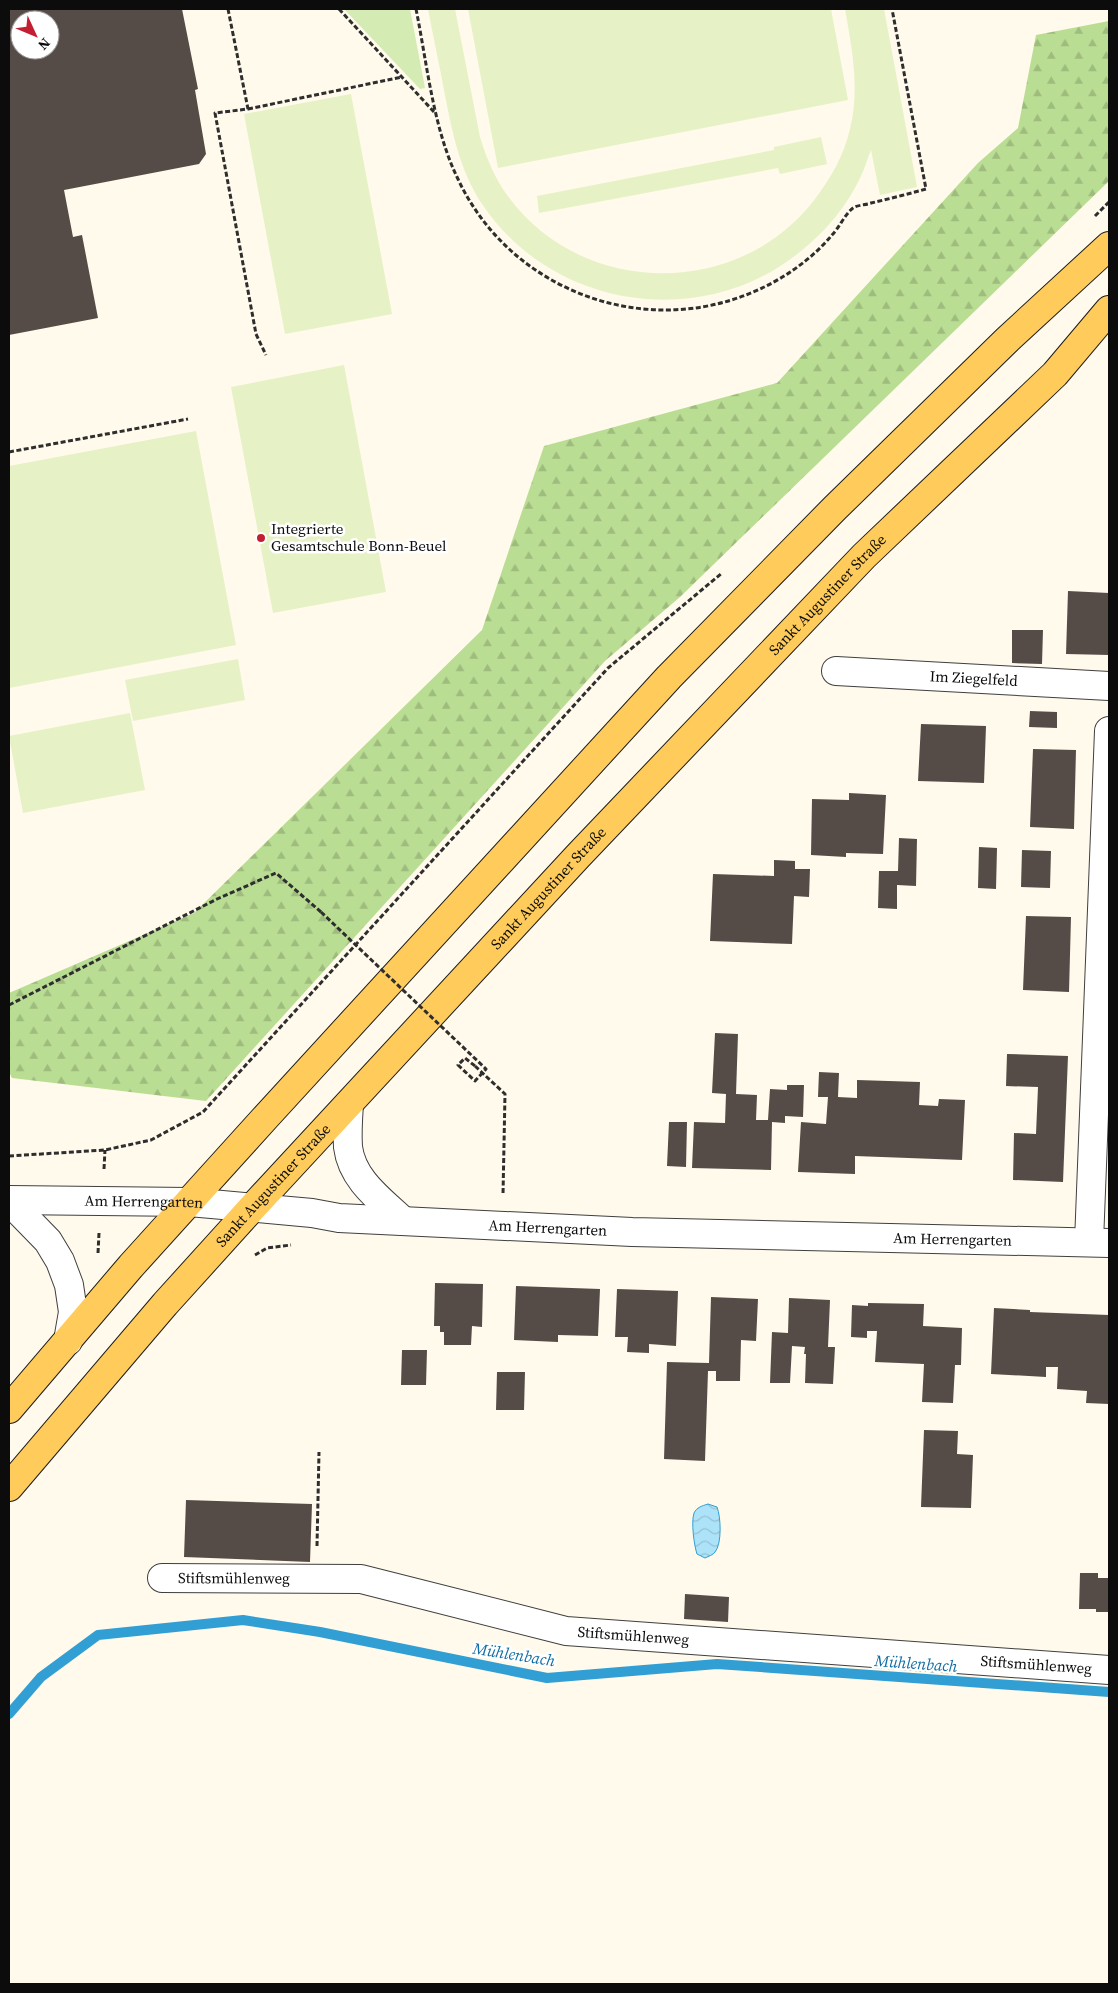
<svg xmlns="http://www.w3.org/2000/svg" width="1118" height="1993" viewBox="0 0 1118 1993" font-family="'Source Serif 4',serif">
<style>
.green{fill:#d4ebb3}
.forest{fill:url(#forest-firs)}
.pitch{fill:#e6f2c6}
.water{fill:url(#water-waves);stroke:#319fd4}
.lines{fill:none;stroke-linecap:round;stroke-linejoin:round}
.stream{stroke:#319fd4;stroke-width:10}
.building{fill:#554c48;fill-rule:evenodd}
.minor-casing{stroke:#3f3f3f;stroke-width:30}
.major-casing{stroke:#1d1d1d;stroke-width:30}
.path{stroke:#2e2e2e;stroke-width:3;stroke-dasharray:5 2.5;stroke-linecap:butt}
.minor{stroke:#fff;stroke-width:28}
.major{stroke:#ffcb5b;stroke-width:28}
.path-bridge{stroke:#2e2e2e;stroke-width:3;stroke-dasharray:5 2.5;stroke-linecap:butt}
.poi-dot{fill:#c31e32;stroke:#fff;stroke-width:2}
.labels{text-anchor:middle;stroke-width:5;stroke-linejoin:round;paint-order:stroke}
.poi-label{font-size:15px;fill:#0c0c0c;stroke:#fff;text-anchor:start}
.street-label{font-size:15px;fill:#0c0c0c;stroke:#fff}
.water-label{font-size:16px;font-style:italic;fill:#106ea4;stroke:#fff}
</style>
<defs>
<pattern id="forest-firs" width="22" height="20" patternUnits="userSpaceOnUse" patternTransform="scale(1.25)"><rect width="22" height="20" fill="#b9dd92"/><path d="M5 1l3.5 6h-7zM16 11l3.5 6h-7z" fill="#9ebc7d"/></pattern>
<pattern id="water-waves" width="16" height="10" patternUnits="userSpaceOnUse" patternTransform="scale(1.25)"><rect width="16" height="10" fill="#ade3f9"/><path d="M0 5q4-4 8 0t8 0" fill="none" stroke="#94c2d4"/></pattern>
</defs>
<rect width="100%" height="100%" fill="#fffaeb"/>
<path class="green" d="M344 9H410L425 88 420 89Z"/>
<path class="forest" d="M1109 21V181L680 597 605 661 206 1101 12 1078 9 1072V993L194 913 482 630 544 446 777 383 978 163 1018 128 1036 35Z"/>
<path class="pitch" d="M428 9H455L480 137C485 154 492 171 501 186 571 297 736 303 815 199 831 178 844 155 850 129 860 88 852 49 845 9H884L917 187 880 195 871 150C867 159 865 169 860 178 847 206 825 232 801 251 703 332 552 309 482 204 459 169 452 131 444 90 439 63 433 36 428 9Z
M468 9H831L848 100 498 168Z
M351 94 392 314 285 334 244 114Z
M821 137 827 164 780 174 778 168 539 213 537 196 774 150V147Z
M344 365 386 592 273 613 231 387Z
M196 431 236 645 9 688V466Z
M238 659 245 700 133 721 125 680Z
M130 713 145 790 23 813 9 736Z"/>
<path class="water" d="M708 1504 717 1507C721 1517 722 1544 715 1552 713 1555 709 1556 705 1558L697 1554C694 1545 691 1522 694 1513 697 1507 702 1506 708 1504Z"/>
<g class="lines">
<path class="stream" d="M9 1714 41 1677 98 1635 243 1620 320 1632 547 1678 717 1664 1109 1692"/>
</g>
<path class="building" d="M9 9H182L198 89 195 90 206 154 199 164 64 190 73 237 82 235 98 318 9 335ZM20 20H50V50H20Z
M1068 591 1109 593V655L1066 654Z
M1012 630H1043L1042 664 1012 663Z
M1030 711 1057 712V728L1029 727Z
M921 724 986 726 984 783 918 781Z
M1033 749 1076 750 1074 829 1030 827Z
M849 793 886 795 883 854 846 853V857L811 855 812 799 849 800Z
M899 838 917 839 916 886 897 885V909L878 908 879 871H898Z
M979 847 997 848 996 889 978 888Z
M1022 850 1051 851 1050 888 1021 887Z
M774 860 795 861V869H810L809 897 794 896 792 944 710 941 713 874 774 876Z
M1026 916 1071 917 1069 992 1023 990Z
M715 1033 738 1034 736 1094 757 1095 756 1120H768L770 1089 787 1090V1085H804L803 1117 785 1116V1123L772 1122 771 1170 692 1168 694 1122 725 1123 726 1094 712 1093Z
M1007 1054 1068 1056 1063 1182 1013 1180 1014 1133 1036 1134 1038 1087 1006 1086Z
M819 1072 839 1073 838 1097 857 1098V1080L920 1082 919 1105 938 1106 939 1099 965 1100 962 1160 855 1156V1174L798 1172 801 1122 826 1124 828 1097H818Z
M669 1122H687L686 1167 667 1166Z
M435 1283 483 1284 482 1327 472 1326 471 1345H444V1332H440V1326H434Z
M516 1286 600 1289 598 1336 558 1335V1342L514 1340Z
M617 1289 678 1291 676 1346 649 1344V1353L627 1352 628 1337H615Z
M711 1297 758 1299 756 1341 741 1340 740 1381H716V1371H708L705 1461 664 1459 667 1362 709 1363Z
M789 1298 830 1300 828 1347H835L833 1384 805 1383 806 1354H804L805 1347 792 1346 790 1383H770L772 1332 788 1333Z
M868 1303 924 1304 923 1326 962 1328 961 1365H955L953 1403 922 1402 924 1364 875 1362 877 1331H867V1338L851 1337 852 1305 868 1306Z
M994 1308 1030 1310V1312L1109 1315V1404L1086 1403 1087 1391 1057 1389 1058 1367H1046V1377L991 1374Z
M402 1350H427L426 1385H401Z
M497 1372H525L524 1410H496Z
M924 1430 958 1431 957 1454 973 1455 971 1508 921 1507Z
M186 1500 312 1504 310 1562 184 1557Z
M1080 1573H1098V1578H1109V1612H1096V1609H1079Z
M685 1594 729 1597 728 1622 684 1619Z"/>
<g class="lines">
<defs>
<g id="minor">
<path id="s1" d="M836 671 1109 686"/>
<path d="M349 1104C348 1118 347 1133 348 1147 352 1180 381 1200 403 1221"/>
<path id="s2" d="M9 1200 189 1202 312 1213 339 1218 632 1232 1109 1243"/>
<path d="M9 1201 48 1241 60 1261 69 1285 73 1312 68 1341"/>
<path d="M1089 1242 1109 731"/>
<path id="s3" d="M162 1578 361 1579 566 1631 1109 1670"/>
</g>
<g id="major">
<path d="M9 1409 131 1266 264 1119 669 677 835 508 1008 339 1109 246"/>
<path id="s4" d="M9 1487 165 1304 251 1209 578 856 864 556 1055 374 1109 310"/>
</g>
</defs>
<use href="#minor" class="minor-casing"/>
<use href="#major" class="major-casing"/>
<path class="path" d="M228 9 248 109 215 113 256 334 266 355
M339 9 435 113
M416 9C427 63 433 127 457 177 509 291 646 342 760 289 786 277 813 258 832 235 839 228 845 214 853 208 857 205 866 205 871 203 889 199 908 194 926 189L892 9
M248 109 402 77
M1095 216 1109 202
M9 452 188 419
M9 1005 217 899 276 873 321 912
M475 1066 505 1094 503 1195
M9 1156 105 1150 151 1140 203 1112 608 668 722 573
M104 1169 105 1150
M98 1253 99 1233
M255 1255 267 1248 291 1245
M317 1546 319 1452"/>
<use href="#minor" class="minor"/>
<use href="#major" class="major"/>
<path class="path-bridge" d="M321 912 486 1069 475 1081 458 1065 465 1058 475 1066"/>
</g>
<circle class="poi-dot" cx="261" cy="538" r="5"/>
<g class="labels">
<g class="poi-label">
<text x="271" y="534">Integrierte<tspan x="271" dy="17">Gesamtschule Bonn-Beuel</tspan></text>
</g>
<g class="street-label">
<text dy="5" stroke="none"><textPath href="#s4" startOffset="1211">Sankt Augustiner Straße</textPath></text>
<text dy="5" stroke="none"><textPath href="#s1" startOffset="138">Im Ziegelfeld</textPath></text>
<text dy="5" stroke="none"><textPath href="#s4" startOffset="806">Sankt Augustiner Straße</textPath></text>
<text dy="5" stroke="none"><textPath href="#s4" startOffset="401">Sankt Augustiner Straße</textPath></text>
<text dy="5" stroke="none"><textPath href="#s2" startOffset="135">Am Herrengarten</textPath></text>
<text dy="5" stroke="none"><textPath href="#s2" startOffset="540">Am Herrengarten</textPath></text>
<text dy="5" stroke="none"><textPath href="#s2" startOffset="945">Am Herrengarten</textPath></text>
<text dy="5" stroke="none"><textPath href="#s3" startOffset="72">Stiftsmühlenweg</textPath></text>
<text dy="5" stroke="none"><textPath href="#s3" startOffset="478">Stiftsmühlenweg</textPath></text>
<text dy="5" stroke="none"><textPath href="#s3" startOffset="882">Stiftsmühlenweg</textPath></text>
</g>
<g class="water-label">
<text transform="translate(514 1654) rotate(9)" y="6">Mühlenbach</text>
<text transform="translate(916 1663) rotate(4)" y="6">Mühlenbach</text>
</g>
</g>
<rect width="1118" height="1993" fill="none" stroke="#0c0c0c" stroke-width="20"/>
<g transform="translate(35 35) rotate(134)"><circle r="24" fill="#ffffff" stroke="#9e9e9e"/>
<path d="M0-4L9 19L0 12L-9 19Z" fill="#c31e32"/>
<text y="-8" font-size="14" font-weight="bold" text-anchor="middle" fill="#0c0c0c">N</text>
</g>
</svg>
